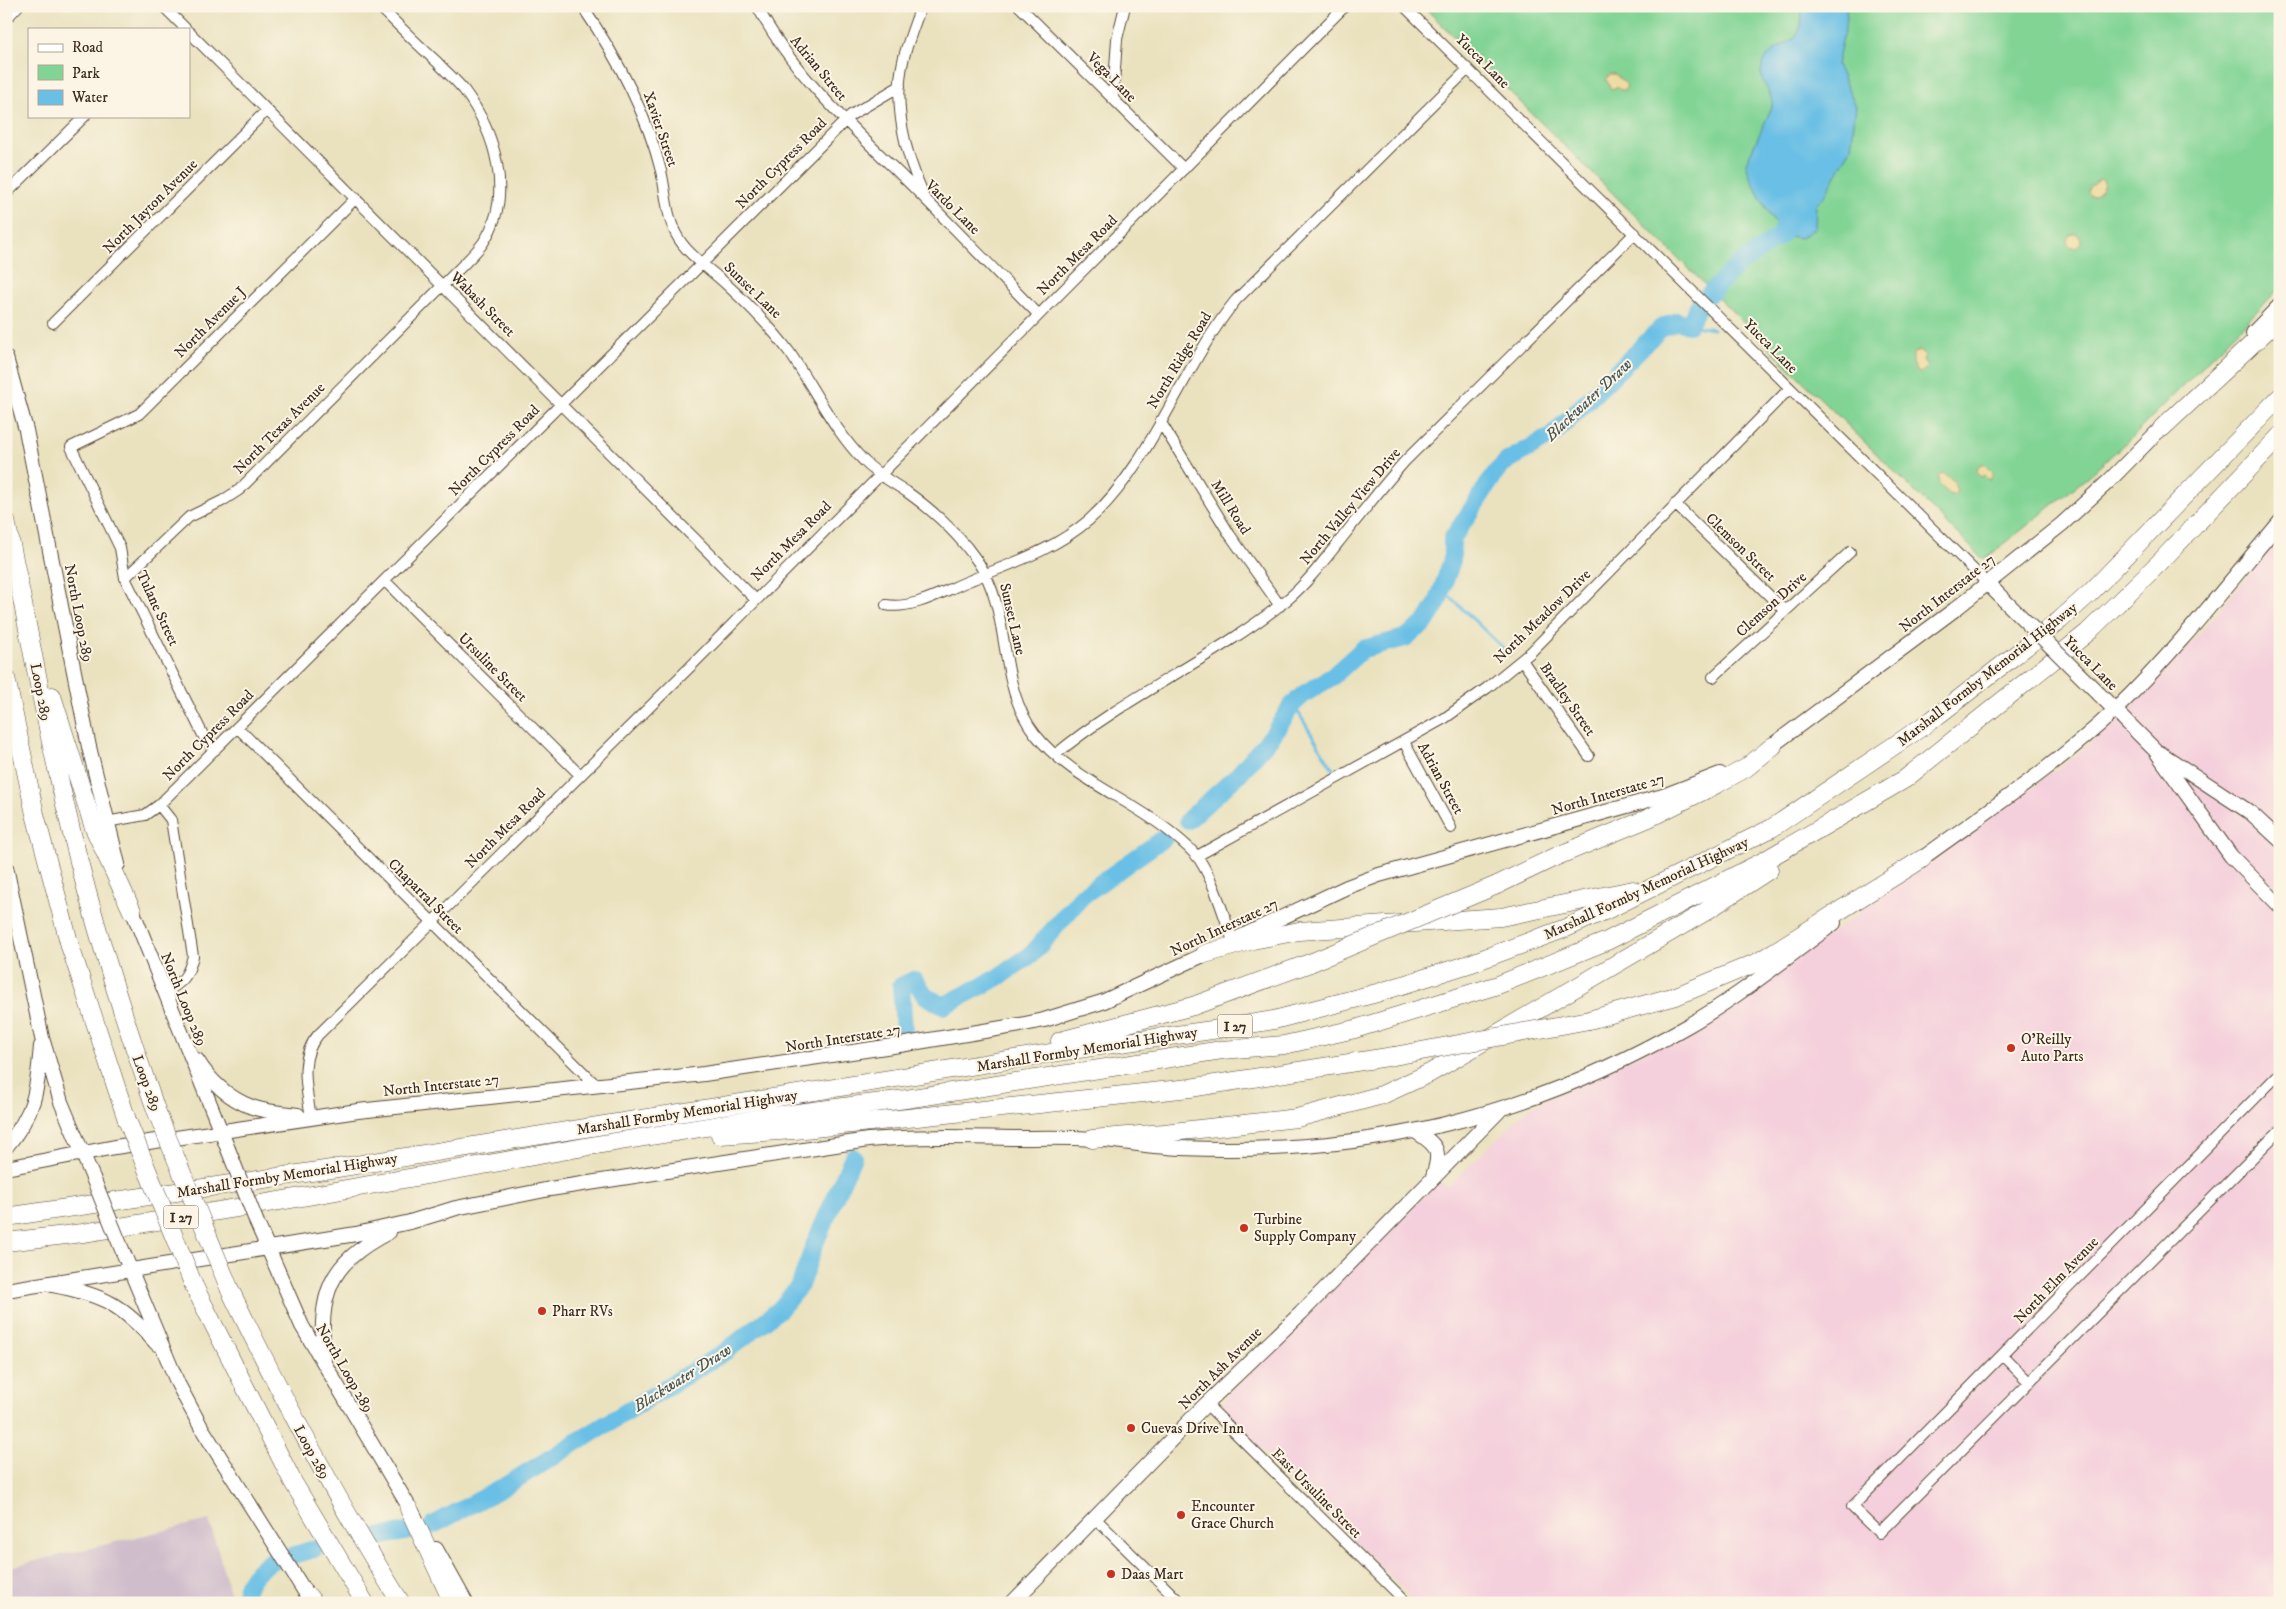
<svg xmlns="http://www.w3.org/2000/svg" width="2286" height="1609" viewBox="0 0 2286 1609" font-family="'IM FELL DW Pica',serif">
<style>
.built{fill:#f4cfdc}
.industrial{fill:#d0bdcc}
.green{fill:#82d495;stroke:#5e7f5a}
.sand{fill:#eeda9e;stroke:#94825e}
.water{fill:#69bfe5;stroke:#527482}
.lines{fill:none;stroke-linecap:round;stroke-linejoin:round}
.stream{stroke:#69bfe5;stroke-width:3}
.river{stroke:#69bfe5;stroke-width:18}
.street-casing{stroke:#554636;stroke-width:12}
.secondary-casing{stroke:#554636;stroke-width:16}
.highway-casing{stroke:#554636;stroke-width:19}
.street{stroke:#fff;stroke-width:10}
.secondary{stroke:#fff;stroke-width:14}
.highway{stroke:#fff;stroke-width:18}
.secondary-bridge-casing{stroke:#554636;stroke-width:16;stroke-linecap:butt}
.highway-bridge-casing{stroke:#554636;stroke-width:19;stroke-linecap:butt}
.secondary-bridge{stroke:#fff;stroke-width:14}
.highway-bridge{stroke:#fff;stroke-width:18}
.poi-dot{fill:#c8321e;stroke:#fcf5e5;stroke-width:2}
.labels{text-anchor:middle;stroke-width:4;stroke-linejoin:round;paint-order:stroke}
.shield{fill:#fcf5e5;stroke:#75675a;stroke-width:1}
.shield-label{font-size:14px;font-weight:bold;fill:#3b2a1e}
.street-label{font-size:15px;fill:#3b2a1e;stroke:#fcf5e5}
.poi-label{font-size:15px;fill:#3b2a1e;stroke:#fcf5e5;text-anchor:start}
.water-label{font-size:16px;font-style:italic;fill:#49575a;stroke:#fcf5e5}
</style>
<rect width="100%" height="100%" fill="#fcf5e5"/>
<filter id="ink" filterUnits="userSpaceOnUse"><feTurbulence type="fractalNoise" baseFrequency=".02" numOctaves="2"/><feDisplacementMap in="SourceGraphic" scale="10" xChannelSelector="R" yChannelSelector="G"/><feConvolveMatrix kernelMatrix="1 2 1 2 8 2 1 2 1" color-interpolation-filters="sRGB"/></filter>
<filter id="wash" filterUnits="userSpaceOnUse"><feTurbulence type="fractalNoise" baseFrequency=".0096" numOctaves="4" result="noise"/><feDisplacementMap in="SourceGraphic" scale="20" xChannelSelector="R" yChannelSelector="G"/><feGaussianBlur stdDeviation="1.12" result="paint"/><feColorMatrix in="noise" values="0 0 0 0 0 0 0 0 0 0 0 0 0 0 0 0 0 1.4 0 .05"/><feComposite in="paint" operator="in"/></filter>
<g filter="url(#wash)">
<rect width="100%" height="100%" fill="#eae2bf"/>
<path class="built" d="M2280 538V1603H1417L1225 1413 1222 1406 1226 1397 1440 1180 1448 1187 1527 1109 1694 1028 1771 977 2080 752 2156 683 2190 645Z"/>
<path class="industrial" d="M209 1520 233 1603H6V1568Z"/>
<path class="green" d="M1423 6H2280V288L2134 435 2089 476 1984 560Z"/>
<path class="sand" d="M1610 74H1615L1627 85 1625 90H1621L1617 87 1611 89 1606 79Z
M2100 179 2104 181C2105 187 2097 196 2091 196L2088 192 2089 187Z
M2067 241a7 7 0 1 1 14 0a7 7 0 1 1-14 0Z
M1919 350 1925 355 1923 360 1927 367 1921 373 1916 371 1913 362V353Z
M1984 463 1993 473 1991 479H1987L1984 475 1981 477 1977 473 1978 466Z
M1943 473 1953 480 1957 491 1954 495 1948 494 1939 483 1938 477Z"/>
<path class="water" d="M1801 6H1846L1847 18 1837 65 1856 106 1851 148 1825 195 1816 205 1815 228 1801 238C1796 237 1789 237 1785 234 1774 226 1747 176 1746 163L1772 107C1774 92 1757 81 1762 67 1772 36 1807 53 1801 6Z"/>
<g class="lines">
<path class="stream" d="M1689 325 1713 329
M1442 589 1510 655
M1293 704 1333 769"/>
<path class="river" d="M1708 295 1737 266 1781 235 1787 207
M1188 820 1237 776 1272 736 1293 704 1304 694 1333 676 1363 649 1405 638 1425 623 1437 604 1452 560V539L1497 471 1507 461 1553 435 1661 328 1677 321 1689 325 1698 306
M904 1030 901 986 914 980 926 996 943 1006 997 978 1032 954 1082 896 1164 838
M433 1525 500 1489 726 1351 780 1309 800 1285 815 1243 853 1157
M378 1537 411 1531
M294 1555 314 1549
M244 1603C244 1583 257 1568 274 1560"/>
</g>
</g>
<g filter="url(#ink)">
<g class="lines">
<defs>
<path id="street" d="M163 6 186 29
M582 6C617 57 646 111 661 171 666 191 666 215 676 234 686 254 710 269 726 284 749 305 772 328 790 353 813 387 835 432 864 461 876 474 892 482 907 492 935 512 958 533 978 562 1013 614 996 684 1035 734 1070 778 1125 796 1169 831 1179 839 1191 848 1199 859 1215 883 1223 914 1233 941
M757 6C793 75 851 126 905 179 950 223 994 270 1039 315
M921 6C915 24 907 43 903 61 893 105 905 154 923 193
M1019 6 1184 169
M1404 6 1987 583
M6 19 18 6
M189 32 755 599
M1113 99 1117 39 1125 6
M6 194 85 116
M53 323 267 110
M1160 421 1230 535 1280 606
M1675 504 1785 611
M125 578 189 517 222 501 239 490 465 263C471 257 478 250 483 243 515 195 495 132 464 90 456 80 445 71 437 62 417 44 398 25 379 6
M385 581 580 775
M886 605C914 610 945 590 971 580 1012 563 1054 550 1089 520 1152 464 1182 366 1236 300L1468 69
M1522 660 1589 756
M1713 677 1850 552
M237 727 596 1085
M1404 742 1451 828
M215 750 205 739 125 578 120 548 71 447 139 414 356 198
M1055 755C1127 695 1215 658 1288 599 1307 583 1322 563 1338 543 1360 515 1381 488 1405 461L1635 233
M159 805 171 820 193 956C188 977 183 982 164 993
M106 822 145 815 159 805 851 115 900 86
M1197 856 1445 718 1487 688 1530 653 1790 388
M2280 1073 1852 1507 1879 1533 2280 1130
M311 1118C307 1090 298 1058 318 1035L692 665 1345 6
M2003 1356 2029 1382
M1206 1404 1407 1603
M1095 1518 1181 1603"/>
<path id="secondary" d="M2253 333 2280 305
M6 358 26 430 89 747 118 864
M1987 583 2005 601
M2099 694 2155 750 2231 856 2280 906
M1766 750 1954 610 2062 524 2109 481 2168 421
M2160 753 2251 813 2280 840
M1913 865C1981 815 2054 768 2115 710 2174 653 2227 585 2280 522
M6 867 42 1038 61 1102 93 1178
M129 902 228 1149
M1238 938 1347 887 1379 875 1663 796 1720 774
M197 1060C209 1080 229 1099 252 1107 266 1112 283 1113 298 1115
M1415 1131C1437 1145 1442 1150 1433 1176
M6 1147C36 1111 37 1091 41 1046
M6 1168 115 1147 358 1111 704 1074 906 1044 1020 1025 1044 1020 1102 1002 1214 950
M257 1223 302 1326 415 1517
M123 1252 178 1384 201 1427 312 1603
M52 1285C104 1295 121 1304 157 1344
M6 1290 356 1234 410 1222 456 1208 550 1189 868 1140C916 1136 964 1137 1012 1138 1039 1138 1067 1137 1094 1139 1123 1141 1152 1147 1181 1148 1365 1156 1527 1118 1687 1026 1738 997 1786 958 1834 923
M324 1361C319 1294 327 1264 389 1232
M436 1549 466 1603
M1012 1603 1206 1404 1301 1313 1499 1111"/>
<path id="highway" d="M2162 428 2280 318
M6 521C24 604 38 687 57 769 82 885 116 998 156 1110
M6 678 35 814 70 946 127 1120
M52 696 94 828 132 911
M1497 885 1555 857 1649 818 1717 784 1746 768 1773 746
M1205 954 1253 940 1299 931 1501 917 1633 890
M1589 1020 1676 996 1758 962 1922 859
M1060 1041 1193 1006 1310 963
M720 1135 795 1130 1190 1088 1394 1056
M1092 1139 1164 1133 1297 1118 1382 1095 1430 1073 1703 913 1769 870
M6 1217 325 1170 1057 1052 1219 1029 1274 1020 1377 993 1469 964 1566 928 1613 907 1772 828 1932 720 2060 620 2091 592 2280 397
M6 1242 83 1233 279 1201 590 1146 774 1116 906 1099 1222 1050 1284 1045 1355 1029 1498 985 1607 941 1762 862 1905 779 2087 633 2160 562 2280 436
M194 1286 293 1482 365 1603
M230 1290C282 1397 337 1502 401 1603
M409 1509 453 1603
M309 1597 313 1603"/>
</defs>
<use href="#street" class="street-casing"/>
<use href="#secondary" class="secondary-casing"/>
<use href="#highway" class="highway-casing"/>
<use href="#street" class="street"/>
<use href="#secondary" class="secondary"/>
<use href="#highway" class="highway"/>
<defs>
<path id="secondary-bridge" d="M2005 601 2099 694
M228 1149 257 1223
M93 1178 123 1252"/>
<path id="highway-bridge" d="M1310 963 1497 885
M1394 1056 1589 1020
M156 1110 230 1290
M127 1120 194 1286"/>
</defs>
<use href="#secondary-bridge" class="secondary-bridge-casing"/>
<use href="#highway-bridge" class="highway-bridge-casing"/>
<use href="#secondary-bridge" class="secondary-bridge"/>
<use href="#highway-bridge" class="highway-bridge"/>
</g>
</g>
<g class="poi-dot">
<circle cx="2011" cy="1048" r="5"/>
<circle cx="1244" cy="1228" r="5"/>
<circle cx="542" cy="1311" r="5"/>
<circle cx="1131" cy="1428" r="5"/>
<circle cx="1181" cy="1515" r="5"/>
<circle cx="1111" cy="1574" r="5"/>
</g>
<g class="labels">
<g class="shield">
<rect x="1217.5" y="1014.5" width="35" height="23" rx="4"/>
<rect x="163.5" y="1205.5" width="35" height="23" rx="4"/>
</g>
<g class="shield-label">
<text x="1235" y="1031">I 27</text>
<text x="181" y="1222">I 27</text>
</g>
<g class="street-label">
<text transform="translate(1483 61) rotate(45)" y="5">Yucca Lane</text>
<text transform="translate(819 68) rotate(50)" y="5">Adrian Street</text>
<text transform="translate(1112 77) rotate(45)" y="5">Vega Lane</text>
<text transform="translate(661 129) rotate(71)" y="5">Xavier Street</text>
<text transform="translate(781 163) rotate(-45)" y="5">North Cypress Road</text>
<text transform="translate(150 206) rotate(-45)" y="5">North Jayton Avenue</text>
<text transform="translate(953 207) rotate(45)" y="5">Vardo Lane</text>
<text transform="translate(1077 255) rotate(-45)" y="5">North Mesa Road</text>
<text transform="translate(753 290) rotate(44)" y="5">Sunset Lane</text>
<text transform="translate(483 304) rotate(45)" y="5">Wabash Street</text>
<text transform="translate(210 322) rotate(-45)" y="5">North Avenue J</text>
<text transform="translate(1771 346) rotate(45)" y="5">Yucca Lane</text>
<text transform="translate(1179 360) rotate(-59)" y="5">North Ridge Road</text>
<text transform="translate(279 428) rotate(-45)" y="5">North Texas Avenue</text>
<text transform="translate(494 450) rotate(-45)" y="5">North Cypress Road</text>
<text transform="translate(1350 506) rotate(-50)" y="5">North Valley View Drive</text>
<text transform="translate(1231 507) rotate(58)" y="5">Mill Road</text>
<text transform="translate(791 541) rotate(-45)" y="5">North Mesa Road</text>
<text transform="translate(1741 547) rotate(44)" y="5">Clemson Street</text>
<text transform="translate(1947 593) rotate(-38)" y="5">North Interstate 27</text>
<text transform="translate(1771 604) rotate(-42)" y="5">Clemson Drive</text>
<text transform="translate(158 608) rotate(65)" y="5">Tulane Street</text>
<text transform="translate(79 613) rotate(79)" y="5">North Loop 289</text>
<text transform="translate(1542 616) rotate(-44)" y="5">North Meadow Drive</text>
<text transform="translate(1013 619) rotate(77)" y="5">Sunset Lane</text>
<text transform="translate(2091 663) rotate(45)" y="5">Yucca Lane</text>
<text transform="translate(493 667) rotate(45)" y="5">Ursuline Street</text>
<text transform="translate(1987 674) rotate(-38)" y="5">Marshall Formby Memorial Highway</text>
<text transform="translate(41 692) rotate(79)" y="5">Loop 289</text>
<text transform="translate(1568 699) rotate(55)" y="5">Bradley Street</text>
<text transform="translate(208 735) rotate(-45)" y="5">North Cypress Road</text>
<text transform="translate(1441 778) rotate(61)" y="5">Adrian Street</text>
<text transform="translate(1608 794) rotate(-16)" y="5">North Interstate 27</text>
<text transform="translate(505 828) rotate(-45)" y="5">North Mesa Road</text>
<text transform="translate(1646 888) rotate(-25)" y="5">Marshall Formby Memorial Highway</text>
<text transform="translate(426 896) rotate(45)" y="5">Chaparral Street</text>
<text transform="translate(1224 927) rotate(-25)" y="5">North Interstate 27</text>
<text transform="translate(184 999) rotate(68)" y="5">North Loop 289</text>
<text transform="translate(843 1038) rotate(-9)" y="5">North Interstate 27</text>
<text transform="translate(1087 1049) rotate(-9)" y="5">Marshall Formby Memorial Highway</text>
<text transform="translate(147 1083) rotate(70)" y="5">Loop 289</text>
<text transform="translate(441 1085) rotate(-6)" y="5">North Interstate 27</text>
<text transform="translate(687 1112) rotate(-9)" y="5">Marshall Formby Memorial Highway</text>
<text transform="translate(287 1175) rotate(-9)" y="5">Marshall Formby Memorial Highway</text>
<text transform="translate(2056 1280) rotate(-46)" y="5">North Elm Avenue</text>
<text transform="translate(345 1368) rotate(60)" y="5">North Loop 289</text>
<text transform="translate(1220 1368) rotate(-45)" y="5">North Ash Avenue</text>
<text transform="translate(312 1452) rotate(61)" y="5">Loop 289</text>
<text transform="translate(1317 1493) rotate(45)" y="5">East Ursuline Street</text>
</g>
<g class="poi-label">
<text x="2021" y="1044">O'Reilly<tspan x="2021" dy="17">Auto Parts</tspan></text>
<text x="1254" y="1224">Turbine<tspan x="1254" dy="17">Supply Company</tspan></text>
<text x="552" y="1316">Pharr RVs</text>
<text x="1141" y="1433">Cuevas Drive Inn</text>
<text x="1191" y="1511">Encounter<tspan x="1191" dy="17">Grace Church</tspan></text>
<text x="1121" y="1579">Daas Mart</text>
</g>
<g class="water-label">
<text transform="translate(1588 399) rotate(-43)" y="6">Blackwater Draw</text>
<text transform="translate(682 1377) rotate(-32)" y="6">Blackwater Draw</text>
</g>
</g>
<rect width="2286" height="1609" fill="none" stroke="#fcf5e5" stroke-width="25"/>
<rect x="28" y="28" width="162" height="90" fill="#fcf5e5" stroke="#afa495"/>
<rect x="38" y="44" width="25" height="8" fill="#ffffff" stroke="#afa495"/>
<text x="72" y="52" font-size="15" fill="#3b2a1e">Road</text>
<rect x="38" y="65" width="25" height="15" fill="#82d495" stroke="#afa495"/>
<text x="72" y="78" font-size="15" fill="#3b2a1e">Park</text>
<rect x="38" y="90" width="25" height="15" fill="#69bfe5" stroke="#afa495"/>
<text x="72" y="102" font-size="15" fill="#3b2a1e">Water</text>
</svg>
